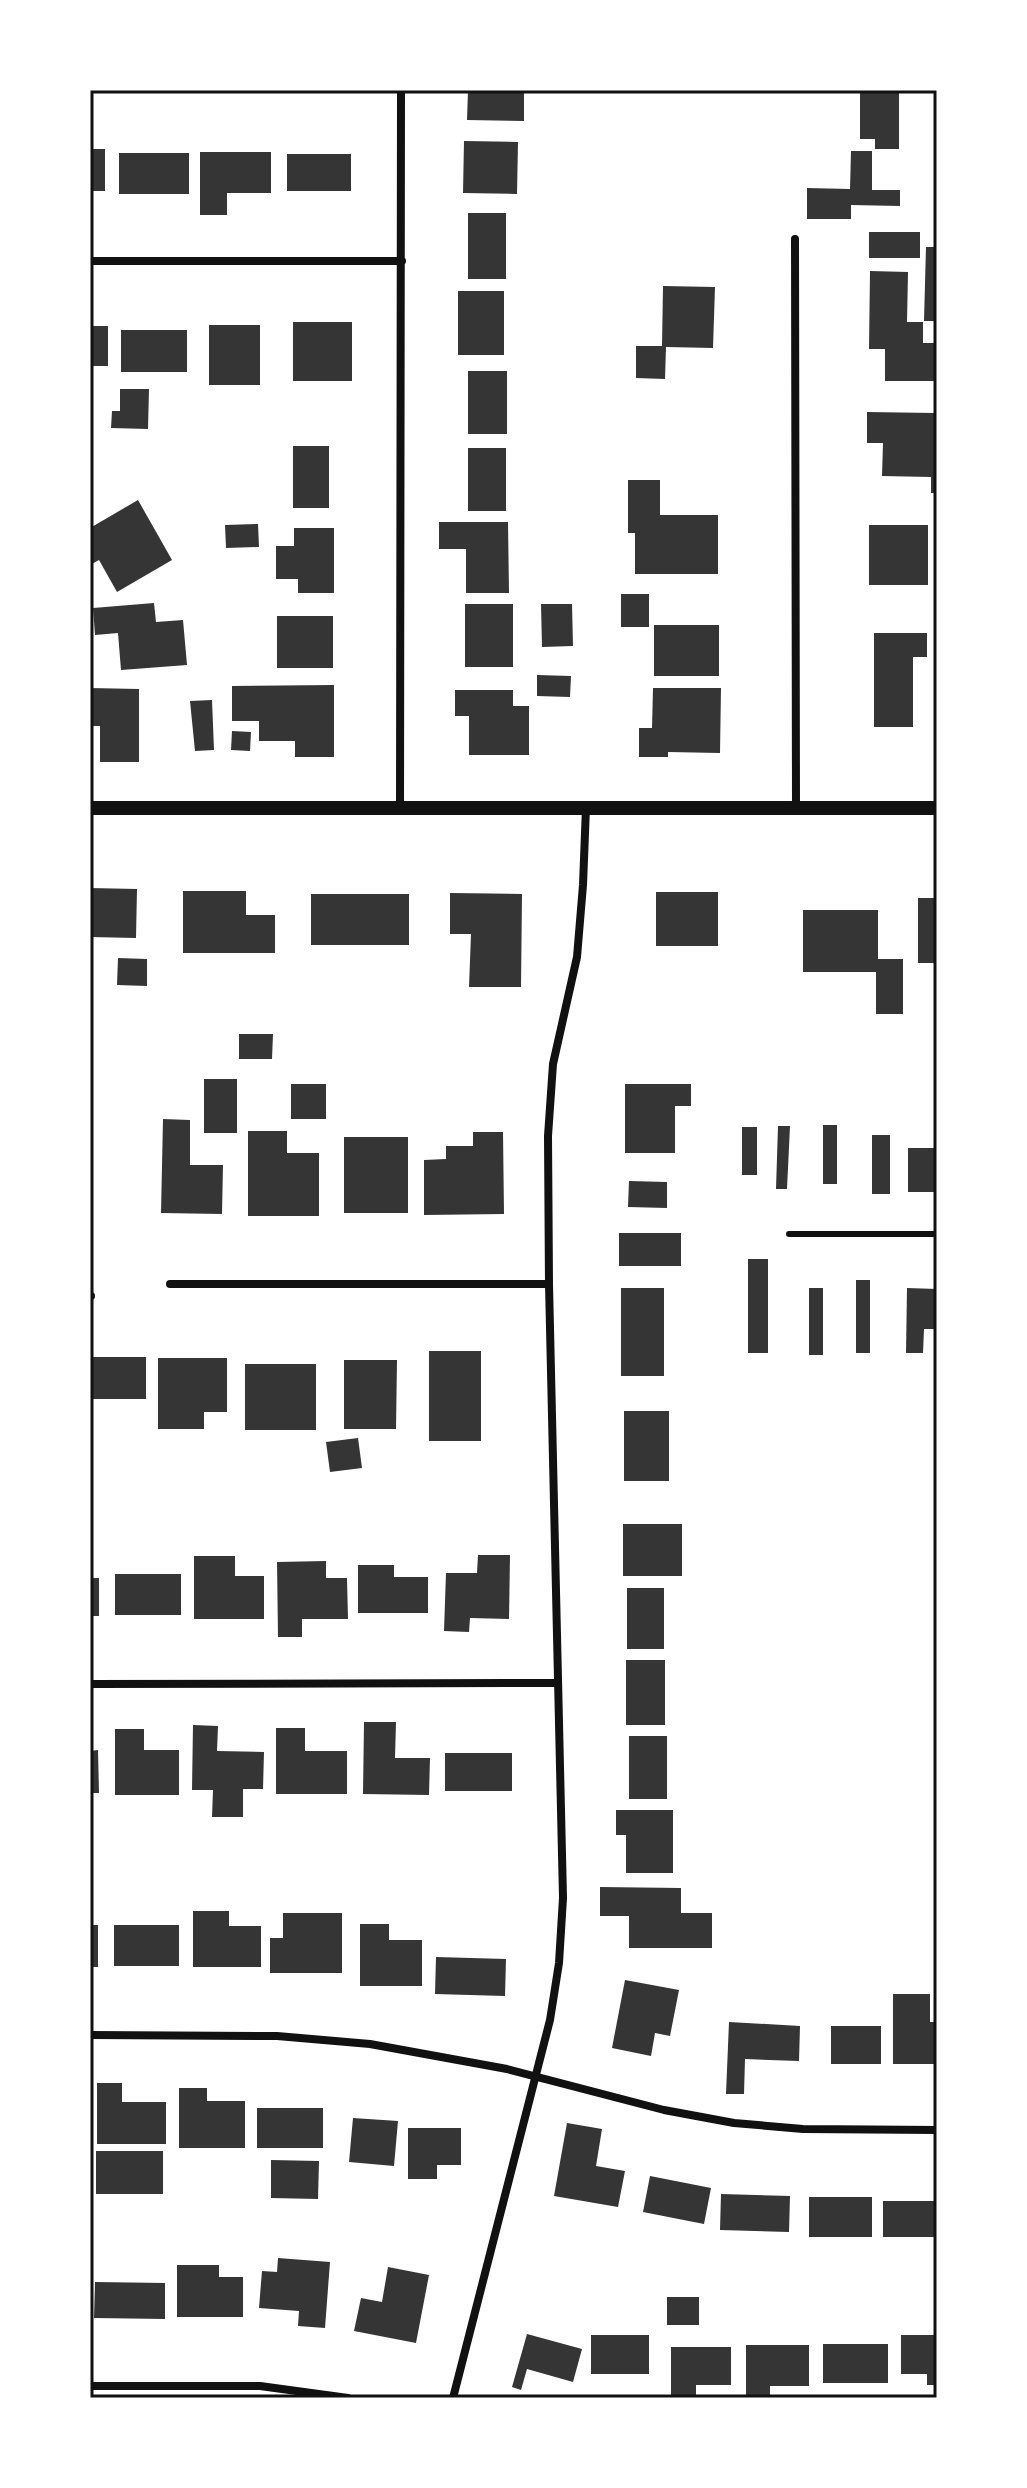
<svg xmlns="http://www.w3.org/2000/svg" width="1027" height="2488" viewBox="0 0 1027 2488" font-family="'Nunito Sans',sans-serif">
<style>
.building{fill:#353535}
.lines{fill:none;stroke-linecap:round;stroke-linejoin:round}
.service{stroke:#111;stroke-width:6}
.minor{stroke:#111;stroke-width:8}
.tertiary{stroke:#111;stroke-width:14}
.neatline{fill:none;stroke:#111;stroke-width:3}
</style>
<rect width="100%" height="100%" fill="#fff"/>
<path class="building" d="M468 90H524V121L467 120Z
M860 90H899V149H875V139H860Z
M464 141 518 142 517 194 463 193Z
M90 149H105V191H90Z
M851 151H872V190H900V206L851 205V219H807V188L850 189Z
M200 152H271V193H227V215H200Z
M119 153H189V194H119Z
M287 154H351V191H287Z
M468 213H506V279H468Z
M869 232H920V258H869Z
M926 247H937V321H924Z
M870 271 908 272 907 322H923V343H937V381H885V349H869Z
M663 286 715 287 713 348 666 347 665 379 636 378V346H662Z
M458 291H504V355H458Z
M293 322H352V381H293Z
M209 325H260V385H209Z
M90 326H108V366H90Z
M121 330H187V372H121Z
M468 371H507V434H468Z
M120 389H149L148 429 111 428 112 411H120Z
M867 412 935 413 937 493H931V477L882 476 883 443H867Z
M293 446H329V508H293Z
M468 448H506V511H468Z
M628 480H660V515H718V574H635V533H628Z
M138 500 172 560 117 592 99 560 90 565V528Z
M439 522H508L509 593H466V549H439Z
M258 524 259 547 226 548 225 525Z
M869 525H928V585H869Z
M294 528H334V593H298V579H276V546H294Z
M621 594H649V627H621Z
M154 603 156 622 183 620 187 665 121 670 118 633 95 635 93 608Z
M465 604H513V667H465Z
M541 604H572L573 646 542 647Z
M277 616H333V668H277Z
M654 625H719V676H654Z
M874 633H927V657H913V727H874Z
M537 675 571 676 570 697 537 696Z
M334 685V757H295V741H259V721H232V686Z
M90 688 139 689V762H100V726H90Z
M653 688H721L720 753 668 752V757H639V728H652Z
M455 690H513V706H529V755H469V716H455Z
M212 700 214 750 195 751 190 701Z
M232 731 251 732 250 751 231 750Z
M90 888 137 889 136 938 90 937Z
M183 891H246V915H275V953H183Z
M656 892H718V946H656Z
M450 893 522 894 521 987H469L471 934H450Z
M311 894H409V945H311Z
M918 898H937V963H918Z
M803 910H878V959H903V1014H876V972H803Z
M118 958 147 959V986L117 985Z
M239 1034H273L272 1059H239Z
M204 1079H237V1133H204Z
M291 1084H326V1119H291Z
M625 1084H691V1106H675V1153H625Z
M163 1119 190 1120V1165H223L222 1214 161 1213Z
M823 1125H837V1184H823Z
M778 1126H790L787 1189H776Z
M742 1127H757V1175H742Z
M248 1131H287V1153H319V1216H248Z
M473 1132H503L504 1214 424 1215V1160L446 1159V1146H473Z
M872 1135H890V1194H872Z
M344 1137H408V1213H344Z
M908 1148H936V1192H908Z
M629 1181 667 1182V1208L628 1207Z
M619 1233H681V1266H619Z
M748 1259H768V1353H748Z
M856 1280H870V1353H856Z
M621 1288H664V1376H621Z
M809 1288H823V1355H809Z
M907 1288 937 1289 936 1329H924L923 1353H906Z
M429 1351H481V1441H429Z
M90 1357H146V1399H90Z
M158 1358H227V1412H204V1429H158Z
M344 1360H397L396 1429H344Z
M245 1364H316V1430H245Z
M624 1411H669V1481H624Z
M358 1438 362 1468 330 1472 326 1442Z
M623 1524H682V1576H623Z
M478 1555H510L509 1619 470 1618 469 1632 444 1631 446 1573H477Z
M194 1556H235V1576H264V1619H194Z
M326 1561V1578H347L348 1619H302V1637H278L277 1562Z
M358 1565H394V1577H428V1613H358Z
M115 1574H181V1615H115Z
M90 1578H99V1616H90Z
M627 1588H664V1649H627Z
M626 1660H665V1725H626Z
M364 1722H396L395 1758H430L429 1795 363 1794Z
M193 1725 218 1726 217 1751 264 1752 263 1789H243V1817H212L213 1790H192Z
M276 1728H305V1751H347V1794H276Z
M115 1729H144V1750H179V1795H115Z
M629 1736H667V1799H629Z
M98 1750 99 1793H90V1751Z
M445 1753H512V1791H445Z
M616 1810H673V1873H626V1835H616Z
M600 1887 681 1888V1913H712V1948H629V1916H600Z
M193 1911H229V1926H261V1967H193Z
M283 1913H342V1973H270V1938H283Z
M360 1924H389V1940H422V1986H360Z
M90 1925H98V1967H90Z
M114 1925H179V1966H114Z
M436 1957 506 1959 505 1996 435 1994Z
M625 1980 679 1990 670 2036 655 2033 651 2056 612 2048Z
M893 1994H930V2022H937V2064H893Z
M729 2022 800 2026 799 2061 745 2059 744 2094H726Z
M831 2026H881V2064H831Z
M97 2083H122V2102H166V2144H97Z
M179 2088H207V2101H245V2148H179Z
M257 2108H323V2148H257Z
M353 2118 398 2121 394 2166 349 2162Z
M567 2123 602 2129 596 2166 625 2171 618 2207 554 2196Z
M408 2128H461V2165H437V2179H408Z
M96 2151H163V2194H96Z
M271 2160 319 2161 318 2199 271 2198Z
M650 2176 711 2188 704 2224 643 2212Z
M721 2194 790 2196 789 2232 720 2230Z
M809 2197H872V2237H809Z
M883 2201H937V2237H883Z
M278 2258 330 2262 325 2328 298 2326 299 2311 259 2308 262 2271 277 2272Z
M177 2265H219V2277H243V2317H177Z
M388 2267 429 2275 416 2343 354 2331 361 2298 382 2302Z
M95 2282 165 2283V2319L94 2318Z
M667 2297H699V2325H667Z
M527 2334 582 2349 573 2382 527 2369 521 2390 512 2387Z
M591 2335H649V2374H591Z
M901 2335H937V2385H927V2374H901Z
M823 2344H888V2383H823Z
M746 2345H809V2386H770V2398H746Z
M671 2347H731V2385H696V2398H671Z"/>
<g class="lines">
<path class="service" d="M789 1234H937"/>
<path class="minor" d="M795 239 796 809
M90 261H402
M400 809 401 90
M170 1284H549
M90 1296H91
M90 1684 558 1683
M90 2035 277 2036 370 2044 507 2069 664 2110 734 2123 803 2129 937 2130
M90 2386H260L348 2398
M453 2398 550 2020 559 1963 563 1898 549 1284 548 1136 553 1064 577 957 583 885 586 807"/>
<path class="tertiary" d="M90 808H937"/>
</g>
<rect width="1027" height="2488" fill="none" stroke="#ffffff" stroke-width="184"/>
<rect x="92" y="92" width="843" height="2304" class="neatline"/>
</svg>
